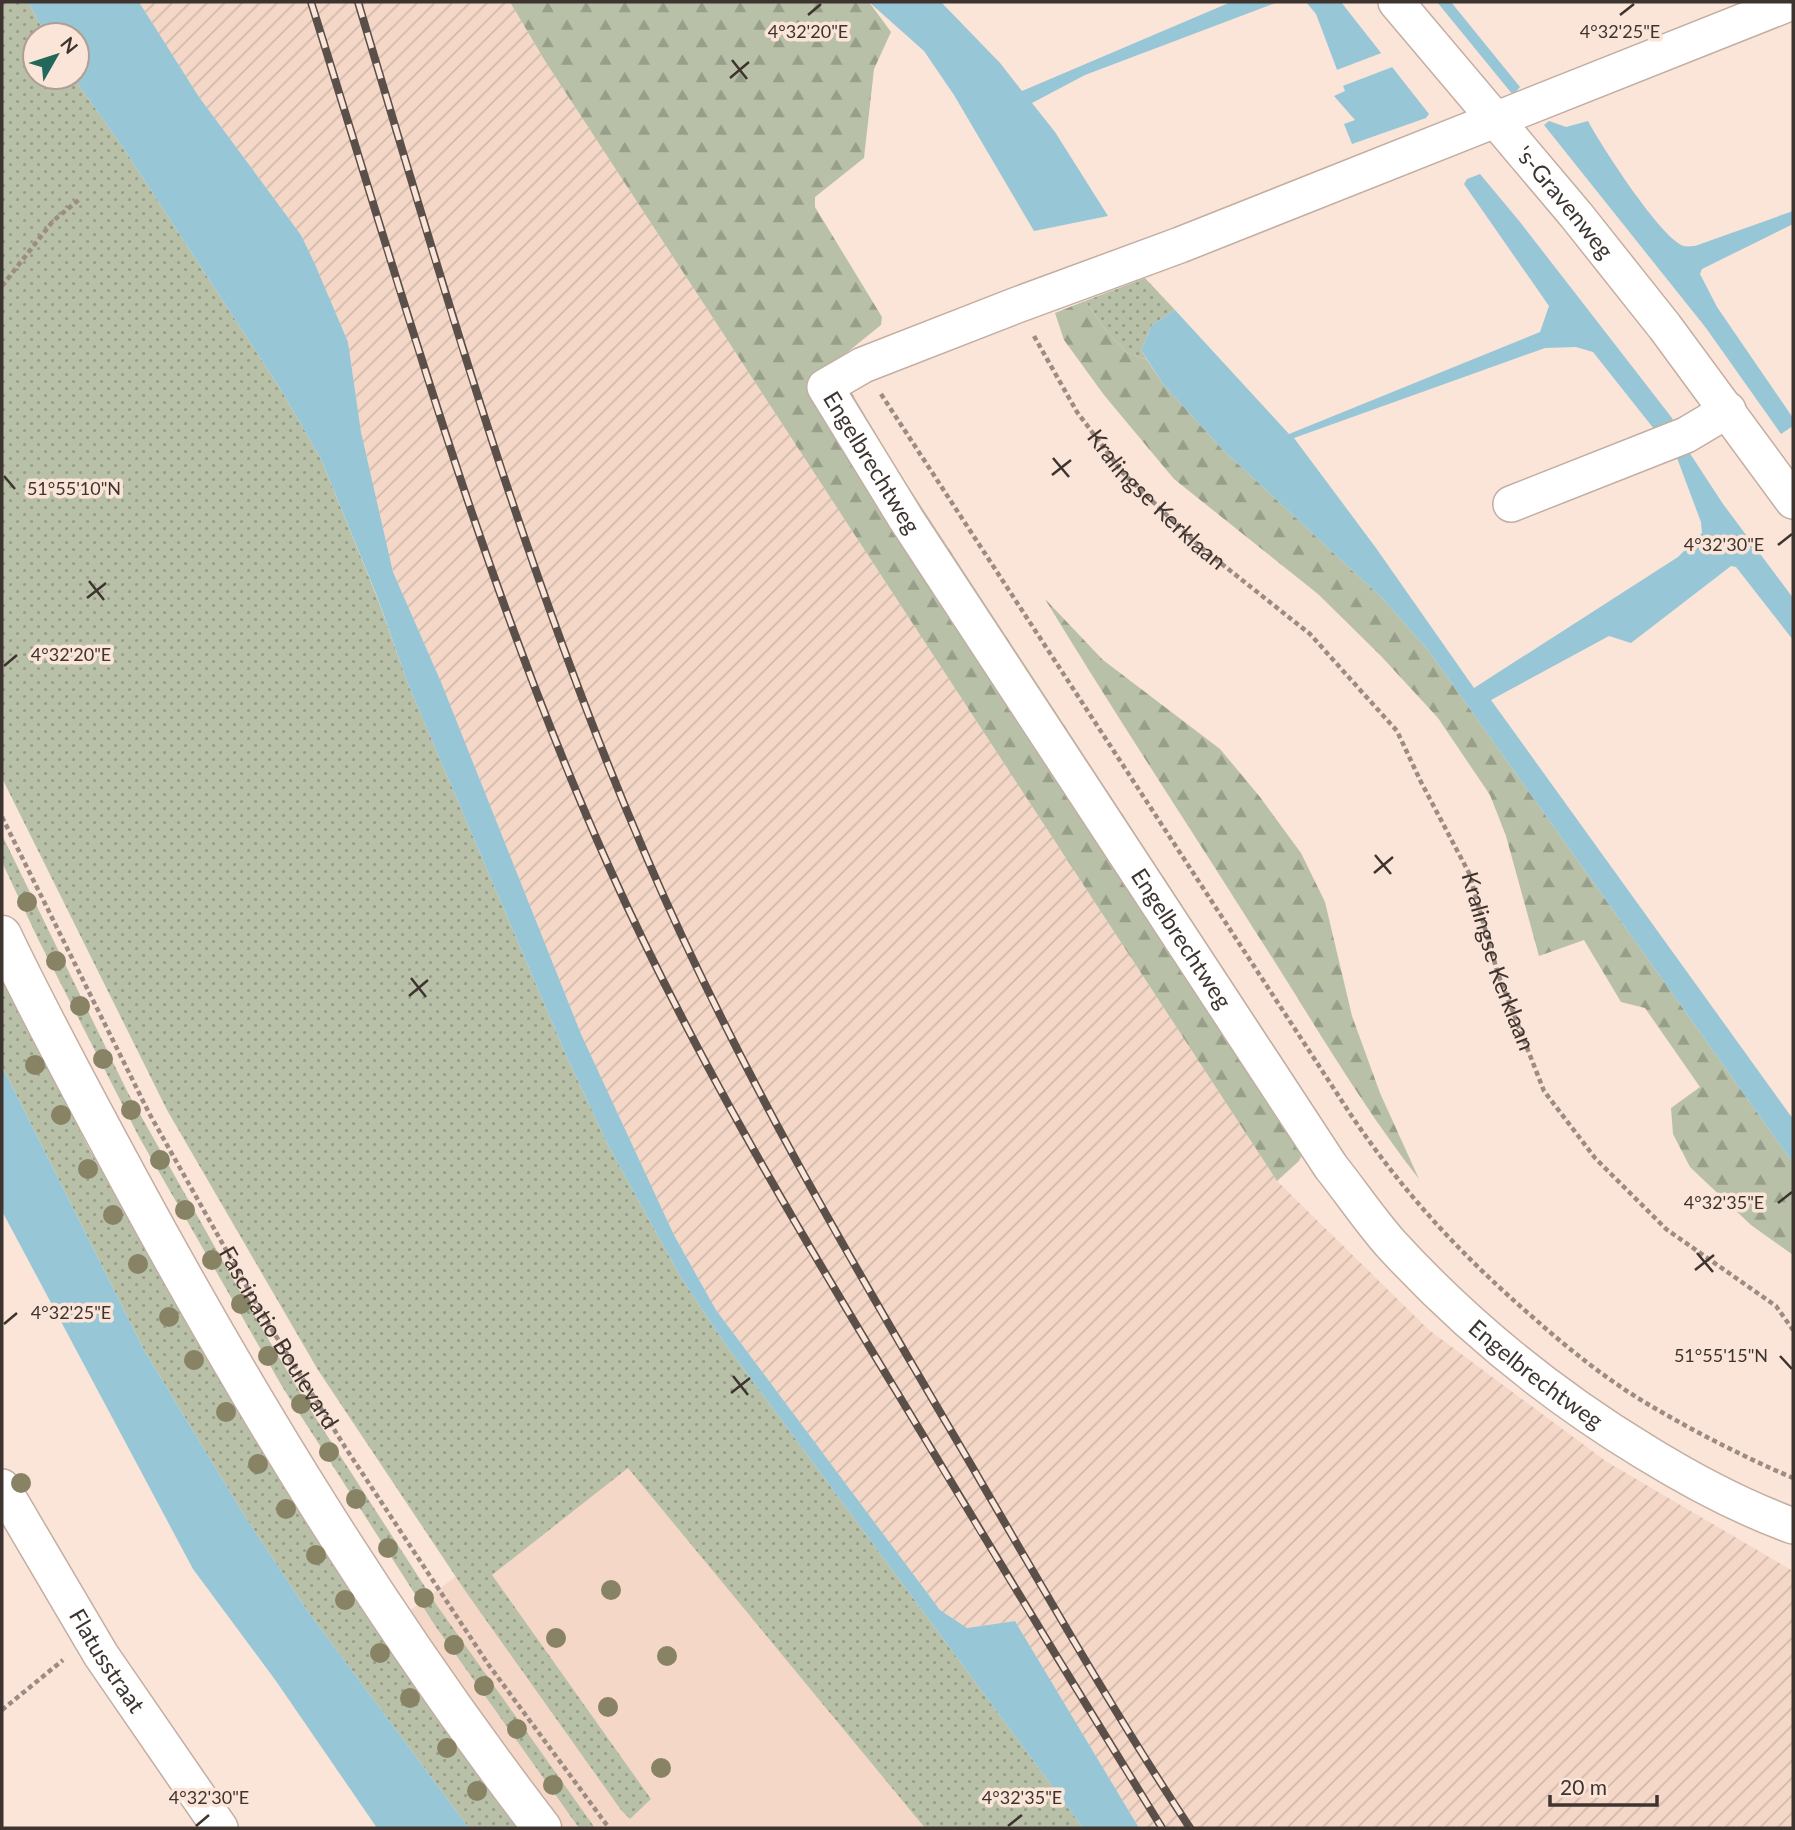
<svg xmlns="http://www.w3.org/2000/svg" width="1795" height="1830" viewBox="0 0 1795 1830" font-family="Lato,sans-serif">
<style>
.built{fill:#f4d7c7}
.industrial{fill:url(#industrial-furrows)}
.grass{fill:url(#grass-dots)}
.forest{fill:url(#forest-firs)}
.water{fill:#97c6d7;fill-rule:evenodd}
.pier{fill:#fbe4d8}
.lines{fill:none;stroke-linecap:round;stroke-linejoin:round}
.street-casing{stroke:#c3aea2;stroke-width:38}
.secondary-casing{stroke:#c3aea2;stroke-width:41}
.path{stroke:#9c8c83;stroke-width:4.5;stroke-dasharray:5 3.5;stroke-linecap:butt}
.street{stroke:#fff;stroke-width:35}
.secondary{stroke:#fff;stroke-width:38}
.rail-casing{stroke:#5a4f49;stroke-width:8}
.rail{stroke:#fbe4d8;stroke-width:5;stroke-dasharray:16;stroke-linecap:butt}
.tree{fill:#878364}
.ticks{fill:none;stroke:#3d342f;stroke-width:2.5}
.labels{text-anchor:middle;stroke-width:7;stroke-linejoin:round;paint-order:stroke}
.street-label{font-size:23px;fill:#3d342f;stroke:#fbe4d8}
.ticks-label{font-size:18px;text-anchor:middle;fill:#3d342f;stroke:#fbe4d8;stroke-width:7;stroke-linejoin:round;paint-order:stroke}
</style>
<defs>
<pattern id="industrial-furrows" width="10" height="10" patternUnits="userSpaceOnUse" patternTransform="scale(1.75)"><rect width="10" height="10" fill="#f4d7c7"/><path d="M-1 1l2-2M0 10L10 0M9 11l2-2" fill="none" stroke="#d2b9ab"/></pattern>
<pattern id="grass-dots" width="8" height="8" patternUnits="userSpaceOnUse" patternTransform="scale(1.75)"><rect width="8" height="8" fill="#b8c1a8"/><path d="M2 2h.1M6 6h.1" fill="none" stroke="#979e89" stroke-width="1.8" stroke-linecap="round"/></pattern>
<pattern id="forest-firs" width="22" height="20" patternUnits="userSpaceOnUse" patternTransform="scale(1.75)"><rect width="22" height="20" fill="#b8c1a8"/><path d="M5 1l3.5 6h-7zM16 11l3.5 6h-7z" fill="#979e89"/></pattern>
</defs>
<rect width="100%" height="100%" fill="#fbe4d8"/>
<path class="built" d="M628 1449 937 1828H500L373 1638Z"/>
<path class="industrial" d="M139 2H510L545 61 1277 1181 1429 1330 1607 1462 1793 1571V1828H1139L1015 1621 966 1628 940 1610 716 1310 674 1235 581 1034 441 682 393 572 361 432 348 342 314 262 301 235 199 97Z"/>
<path class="grass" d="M2 2H28L46 35H35V77H73L124 149 281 390 321 459 377 597 408 684 566 1055 609 1147 680 1276 723 1341 1083 1828H925L628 1468 492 1575 651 1799 630 1819 621 1810 466 1592 318 1370 167 1110 2 778Z
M1145 278 1175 310 1152 325 1141 350 1147 360 1126 352 1106 330 1085 301Z
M2 835 128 1093 238 1288 308 1406 438 1607 595 1828H579L436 1627 283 1388 139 1137 38 939 2 862Z
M2 972 88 1147 252 1430 366 1616 517 1828H469L307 1610 246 1518 144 1350 2 1066Z"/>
<path class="forest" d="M510 2H869L891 32 874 69 864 158 815 197V207L882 317 881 325 834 363 898 471 1320 1116 1299 1161 1277 1181 545 61Z
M1085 301 1106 330 1126 352 1147 360 1163 384 1222 449 1382 598 1428 650 1793 1163V1255L1751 1225 1690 1167 1673 1134 1671 1108 1700 1087 1645 1008 1621 1002 1584 940 1539 956 1506 836 1490 795 1438 718 1381 656 1318 594 1174 479 1104 395 1064 340 1055 313Z
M1045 599 1103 660 1220 749 1260 797 1301 853 1325 902 1352 1016 1380 1093 1419 1179C1358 1101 1309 1014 1255 931 1185 820 1113 711 1045 599Z"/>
<path class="water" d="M28 2H139L199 97 301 235 314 262 348 342 361 432 393 572 441 682 581 1034 674 1235 716 1310 940 1610 967 1628 1015 1621 1139 1828H1083L723 1341 680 1276 609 1147 566 1055 408 684 377 596 321 459 281 390 124 149 73 77H77V35H46Z
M869 2H941L1000 63 1022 91 1231 2H1278L1085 75 1032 103 1055 132 1108 216 1034 231 954 95 924 51Z
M1306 2H1341L1429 114 1426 118 1352 144 1344 124 1355 120 1334 96 1345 91 1316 14Z
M1437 2H1451L1520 87 1513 95Z
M1549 121 1566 127 1588 121C1600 144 1662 240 1684 246 1688 247 1692 246 1695 246L1793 211V224L1702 269 1700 274 1717 307 1793 418V426L1781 434 1706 328 1544 125Z
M1480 174 1520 222 1672 418 1689 452 1723 504 1793 598V640L1736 567 1731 566 1631 643 1609 636 1491 700 1793 1119V1163L1428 650 1382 598 1222 449 1163 384 1141 350 1152 325 1175 310 1289 434 1540 332 1549 306 1464 184 1467 179ZM1576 347 1593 352 1677 458 1701 522 1702 533 1678 557 1474 688 1376 548 1294 438 1545 348Z
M2 1066 144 1350 246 1518 307 1610 469 1828H377L276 1681 193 1569 2 1211Z"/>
<path class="pier" d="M1384 52 1395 66 1340 87 1334 71Z"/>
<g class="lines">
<defs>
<g id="street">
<path id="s3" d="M1396 2 1576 215 1665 327 1793 501"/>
<path id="s4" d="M1792 2 1180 245 1017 305 863 365 825 387 906 519 1331 1167C1351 1192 1369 1219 1390 1243 1465 1325 1551 1395 1645 1452 1692 1481 1741 1507 1793 1526"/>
<path d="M1511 504 1686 435 1728 410"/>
<path id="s5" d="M2 1487 101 1655 220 1828"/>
</g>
<path id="secondary" d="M2 935C42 1019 87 1101 131 1183 253 1408 386 1625 542 1828"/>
</defs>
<use href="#street" class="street-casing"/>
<use href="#secondary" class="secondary-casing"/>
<g class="path">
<path d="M2 286 53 221 81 198"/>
<path id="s1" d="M1034 336 1077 412 1123 473 1198 545 1310 634 1397 731 1421 782 1469 873 1498 974 1544 1091 1595 1158 1666 1229 1776 1306 1793 1330"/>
<path d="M881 394 1351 1115C1405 1195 1463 1257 1536 1320 1571 1351 1610 1382 1651 1406 1697 1433 1744 1457 1793 1478"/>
<path id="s2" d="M2 817 149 1113 261 1312 345 1447 488 1664 609 1828"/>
<path d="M2 1710 63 1660"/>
</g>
<use href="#street" class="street"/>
<use href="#secondary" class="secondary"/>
<defs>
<path id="rail" d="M311 2C402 293 484 588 609 867 691 1050 794 1223 898 1394 985 1539 1073 1684 1162 1828
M358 2C444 289 527 580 646 856 734 1061 847 1254 960 1446 1035 1574 1108 1704 1190 1828"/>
</defs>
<use href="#rail" class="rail-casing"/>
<use href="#rail" class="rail"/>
</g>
<g class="tree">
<circle cx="27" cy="902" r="10"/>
<circle cx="56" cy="961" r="10"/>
<circle cx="80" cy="1006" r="10"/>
<circle cx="103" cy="1059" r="10"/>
<circle cx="35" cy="1065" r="10"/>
<circle cx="131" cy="1110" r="10"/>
<circle cx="61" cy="1115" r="10"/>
<circle cx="160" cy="1160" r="10"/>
<circle cx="88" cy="1169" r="10"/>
<circle cx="185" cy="1210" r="10"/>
<circle cx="113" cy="1215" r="10"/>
<circle cx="212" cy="1260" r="10"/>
<circle cx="138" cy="1264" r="10"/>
<circle cx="241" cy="1304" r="10"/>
<circle cx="169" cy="1317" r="10"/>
<circle cx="268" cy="1356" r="10"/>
<circle cx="194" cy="1360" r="10"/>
<circle cx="301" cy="1404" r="10"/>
<circle cx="226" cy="1412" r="10"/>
<circle cx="329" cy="1452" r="10"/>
<circle cx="258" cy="1464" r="10"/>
<circle cx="21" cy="1483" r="10"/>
<circle cx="356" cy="1499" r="10"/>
<circle cx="286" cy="1509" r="10"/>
<circle cx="388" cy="1548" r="10"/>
<circle cx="316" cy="1555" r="10"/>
<circle cx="611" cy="1590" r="10"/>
<circle cx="424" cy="1598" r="10"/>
<circle cx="345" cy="1600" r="10"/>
<circle cx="556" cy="1638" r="10"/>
<circle cx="454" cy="1645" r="10"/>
<circle cx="380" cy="1653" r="10"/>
<circle cx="667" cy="1656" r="10"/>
<circle cx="484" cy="1686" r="10"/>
<circle cx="410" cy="1698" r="10"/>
<circle cx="608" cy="1707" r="10"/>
<circle cx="517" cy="1729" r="10"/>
<circle cx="447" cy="1748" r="10"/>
<circle cx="661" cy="1768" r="10"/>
<circle cx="553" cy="1785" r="10"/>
<circle cx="477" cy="1791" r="10"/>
</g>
<path class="ticks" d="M808 15 821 4M1620 15 1634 4M732 60 747 79M730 78 749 62M1053 458 1069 477M1052 475 1071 460M4 476 15 489M1778 545 1792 534M89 581 104 600M87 598 106 583M4 666 17 655M1375 855 1391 874M1374 873 1393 857M411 978 426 997M409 996 428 980M1778 1203 1792 1192M1697 1253 1713 1272M1695 1270 1714 1255M4 1324 17 1313M1780 1356 1792 1369M733 1376 748 1395M731 1393 750 1378M196 1826 209 1815M1008 1826 1022 1815"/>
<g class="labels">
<g class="street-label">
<text dy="8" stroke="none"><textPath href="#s3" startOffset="262">'s-Gravenweg</textPath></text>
<text dy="8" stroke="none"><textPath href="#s4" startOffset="1130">Engelbrechtweg</textPath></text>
<text dy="8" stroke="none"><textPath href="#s1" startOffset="206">Kralingse Kerklaan</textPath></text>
<text dy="8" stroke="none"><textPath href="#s4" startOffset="1698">Engelbrechtweg</textPath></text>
<text dy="8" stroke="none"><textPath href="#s1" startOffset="793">Kralingse Kerklaan</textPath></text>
<text dy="8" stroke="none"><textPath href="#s2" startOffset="590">Fascinatio Boulevard</textPath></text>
<text dy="8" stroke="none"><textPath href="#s4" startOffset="2264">Engelbrechtweg</textPath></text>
<text dy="8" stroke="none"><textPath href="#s5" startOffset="203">Flatusstraat</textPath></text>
</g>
</g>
<g class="ticks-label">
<text x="808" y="38">4°32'20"E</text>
<text x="1620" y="38">4°32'25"E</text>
<text x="74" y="495">51°55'10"N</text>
<text x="1724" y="551">4°32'30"E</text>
<text x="71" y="661">4°32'20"E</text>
<text x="1724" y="1209">4°32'35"E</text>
<text x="71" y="1319">4°32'25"E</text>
<text x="1721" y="1362">51°55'15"N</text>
<text x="209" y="1804">4°32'30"E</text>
<text x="1022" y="1804">4°32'35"E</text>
</g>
<rect width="1795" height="1830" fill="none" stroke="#3d342f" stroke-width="7"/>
<g transform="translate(56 56) rotate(51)"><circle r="33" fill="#fbe4d8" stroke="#af9e94" stroke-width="2"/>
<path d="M0-5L12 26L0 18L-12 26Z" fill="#22675a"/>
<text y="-10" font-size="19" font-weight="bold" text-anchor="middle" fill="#3d342f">N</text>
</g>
<path d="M1550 1795v10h107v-10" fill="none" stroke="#3d342f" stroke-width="3.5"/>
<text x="1560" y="1795" font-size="21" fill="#3d342f" stroke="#fbe4d8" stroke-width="5" paint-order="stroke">20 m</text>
</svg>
